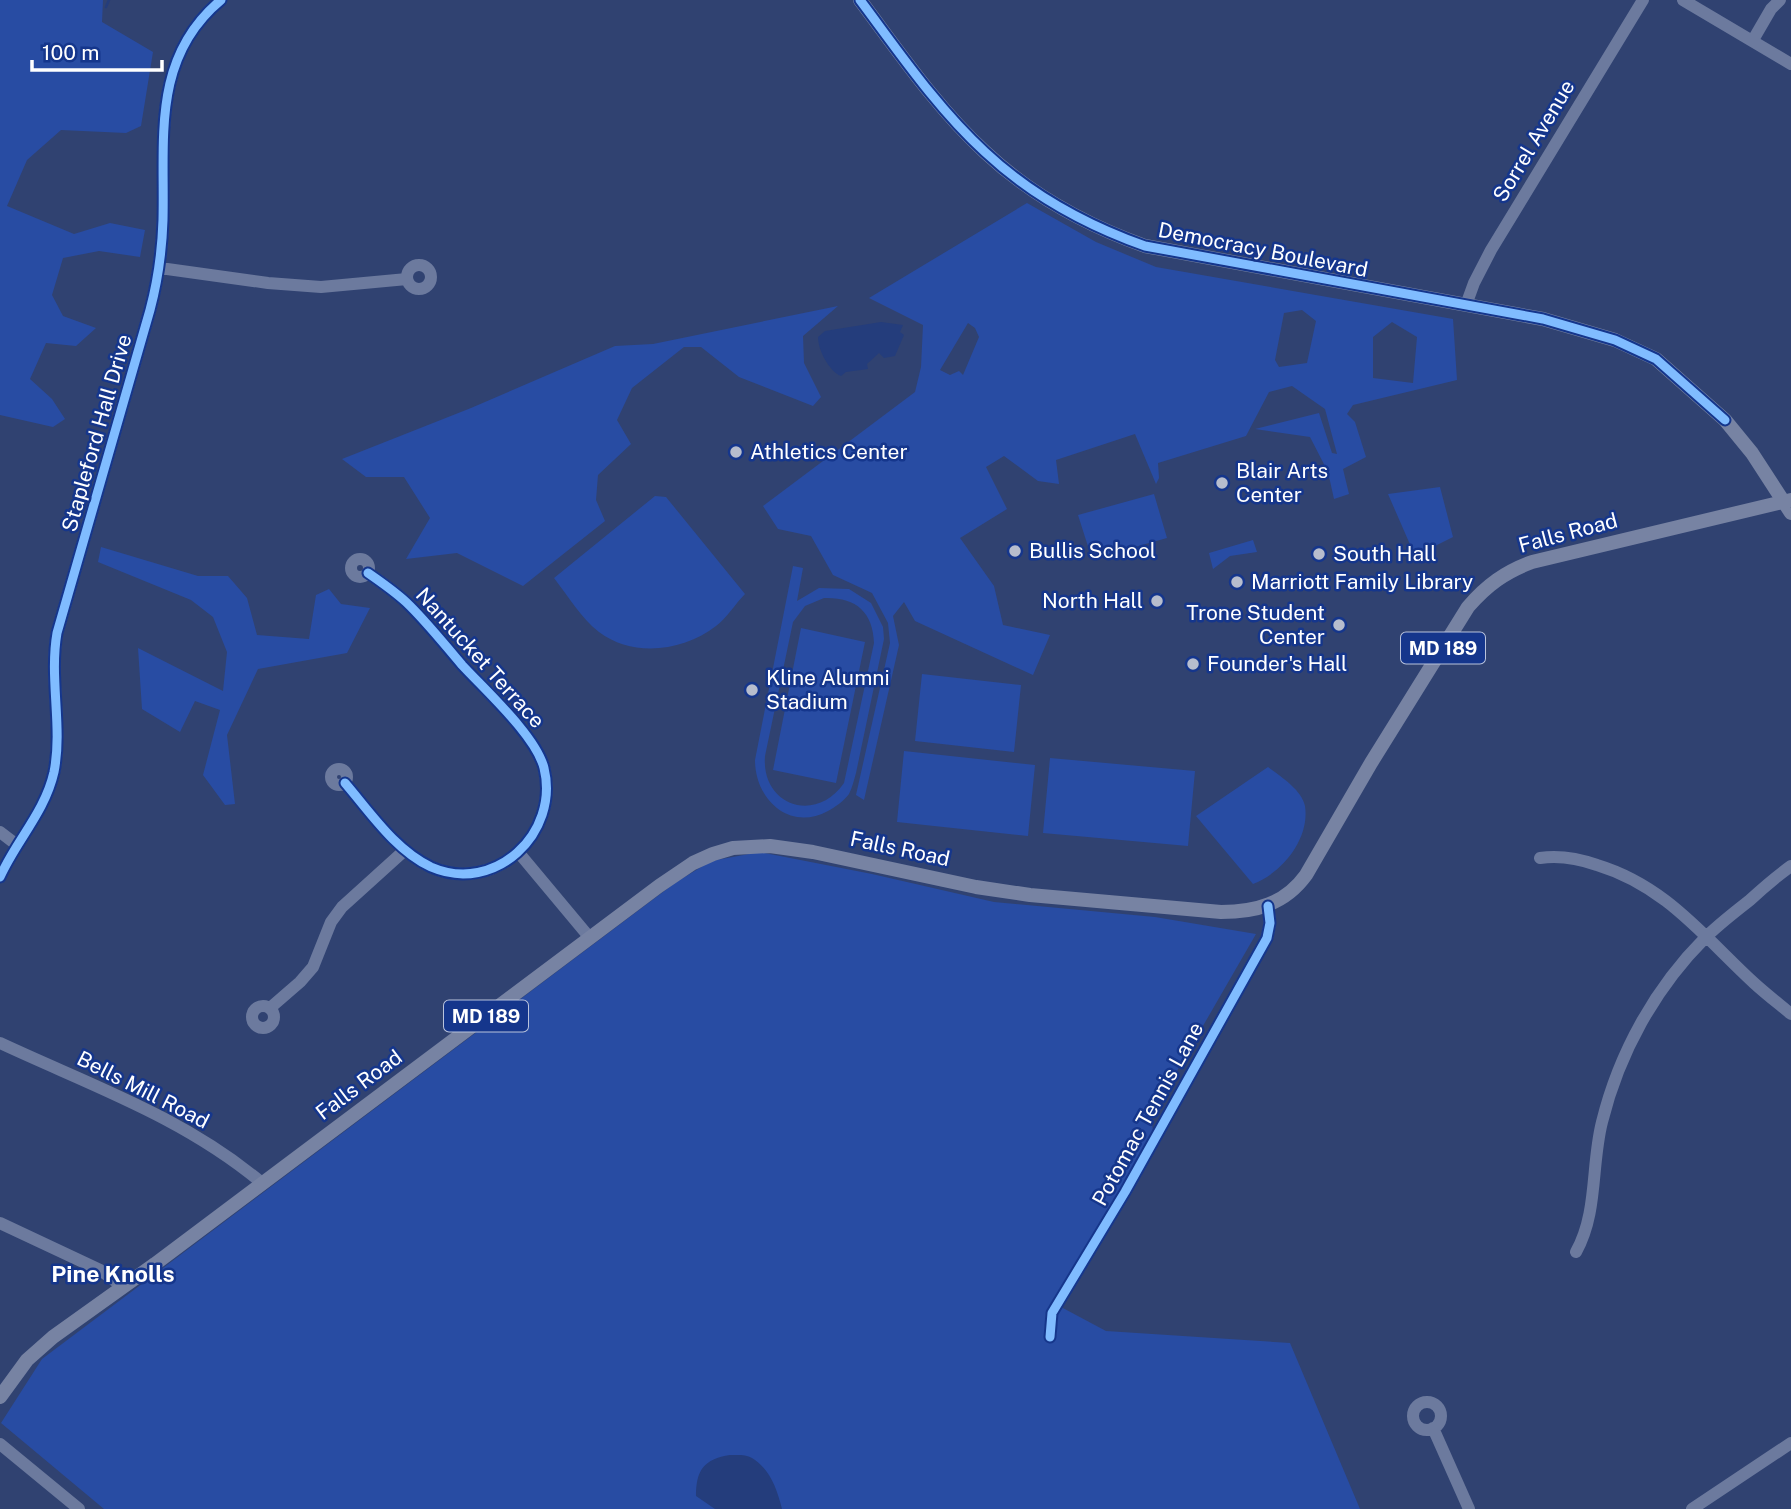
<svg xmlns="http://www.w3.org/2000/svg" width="1791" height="1509" viewBox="0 0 1791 1509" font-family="'Public Sans',sans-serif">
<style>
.green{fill:#284ca3;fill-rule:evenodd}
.water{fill:#243d7c}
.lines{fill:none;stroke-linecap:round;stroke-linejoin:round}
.stream{stroke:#243d7c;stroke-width:2.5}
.minor{stroke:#6c7a9e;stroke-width:12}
.major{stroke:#7783a3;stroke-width:14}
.cycleway-casing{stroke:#15368c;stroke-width:13}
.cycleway{stroke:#80bcff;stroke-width:9}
.poi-dot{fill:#b7bdcd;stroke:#15368c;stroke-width:2.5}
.labels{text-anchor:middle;stroke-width:5;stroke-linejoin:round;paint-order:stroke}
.shield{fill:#15368c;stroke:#b9c3dc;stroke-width:2}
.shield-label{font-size:19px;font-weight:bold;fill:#fff}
.street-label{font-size:21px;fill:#fff;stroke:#15368c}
.poi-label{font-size:21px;fill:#fff;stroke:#15368c;text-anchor:start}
.neighbourhood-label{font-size:23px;font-weight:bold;fill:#fff;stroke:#15368c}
</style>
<rect width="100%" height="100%" fill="#304271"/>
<path class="green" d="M0 0H103L102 22 153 52 141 126 126 133 61 130 27 160 7 206 74 234 110 223 145 230 140 257 99 251 63 258 52 295 63 316 96 328 76 346 46 343 30 379 52 399 65 419 53 427 0 415Z
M1027 203 1096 242 1156 267 1453 319 1457 380 1353 405 1347 414 1355 422 1366 457 1343 469 1349 494 1334 499 1328 472 1310 437 1255 429 1319 413 1332 453 1337 454 1325 409 1292 386 1269 392 1246 436 1158 463 1159 478 1156 484 1135 434 1056 460 1059 484 1038 481 1004 456 986 467 1007 509 960 538 994 586 1003 625 1050 635 1033 675 915 621 904 602 893 616 899 645 864 800 856 795 890 643 888 623 872 593 833 575 811 536 778 529 763 506 915 392 921 367 923 325 869 298ZM1302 310 1316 321 1307 363 1279 367 1275 360 1284 313ZM1392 322 1417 337 1413 383 1373 378V337ZM968 323 975 328 979 337 963 375 959 371 950 375 940 370Z
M838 306 803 336 804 363 821 397 813 406 739 377 701 347H684L632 388 617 420 631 444 598 475 596 500 605 521 523 586 457 553 406 559 430 518 404 477H366L342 459 471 408 615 346 653 344Z
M1440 487 1453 537 1421 553 1412 549 1388 494Z
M1154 494 1167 538 1092 559 1078 515Z
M655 496 666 497 745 594C735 604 727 618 716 626 684 651 633 658 599 632 581 618 568 596 554 578Z
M1253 540 1257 552 1230 556 1213 569 1209 553Z
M101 547 198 576H228L247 598 257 635 309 639 316 595 329 589 341 604 370 608 347 653 258 669 227 735 235 804 225 805 203 775 220 710 195 701 180 732 142 709 138 648 223 691 227 652 213 617 191 600 98 562Z
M793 566 803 568 797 601 819 588 849 589 871 603 883 627 884 639 856 773C854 780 852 788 849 794 844 801 835 807 828 811 789 832 755 799 755 760ZM824 598C855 597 873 611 874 643L844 783C816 824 761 806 765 756L793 622 805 606Z
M801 628 865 642 836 783 773 770Z
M922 674 1021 685 1014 752 915 741Z
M904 751 1035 765 1028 836 897 822Z
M1050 758 1195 771 1188 846 1043 833Z
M1268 767C1280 776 1302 790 1305 806 1310 839 1282 873 1253 884L1196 816Z
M760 852 872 874 994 902 1155 917 1256 934 1151 1116 1155 1146 1061 1307 1106 1331 1290 1343 1360 1509H104L1 1423 42 1359 675 883 711 861Z"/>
<path class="water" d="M881 322 903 325 900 332 904 335 895 356 884 358 879 353 867 364 868 369 846 372 841 376C829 371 818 350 818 337L825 331Z
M730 1455C736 1455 746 1454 752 1458 770 1469 777 1489 782 1509H715L696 1496C696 1470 704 1459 730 1455Z"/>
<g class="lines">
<path class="stream" d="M106 7 109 0"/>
<path class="minor" d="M1683 0 1791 64
M1753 40 1771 9 1780 0
M407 277a12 12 0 1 1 24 0a12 12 0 1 1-24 0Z
M160 268 268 283 321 287 407 279
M1466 305 1474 283 1491 250 1643 0
M351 568a9 9 0 1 1 18 0a9 9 0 1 1-18 0Z
M331 777a8 8 0 1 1 16 0a8 8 0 1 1-16 0Z
M345 783C370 812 395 850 431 867 495 895 560 833 544 768 536 736 485 690 462 665 444 644 426 621 406 602 394 591 381 582 368 573
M0 832 17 845
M519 853 590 938
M1540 858C1560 855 1577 858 1597 865 1666 886 1703 936 1754 983 1766 994 1779 1004 1791 1014
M0 877C16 841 45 812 54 772 63 727 49 679 57 633L150 310C158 280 162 251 163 220 165 140 151 58 221 0
M252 1017a11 11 0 1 1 22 0a11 11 0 1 1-22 0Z
M270 1008 300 982 313 967 331 922 342 907 405 850
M0 1043C92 1086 183 1117 262 1183
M0 1223 100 1270 123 1287
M1576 1252C1598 1213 1591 1165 1602 1122 1619 1053 1655 988 1705 938 1719 924 1735 912 1750 900 1763 888 1777 876 1791 866
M1050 1337 1052 1313 1125 1192 1267 938 1270 923 1268 906
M1413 1416a14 14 0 1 1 28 0a14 14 0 1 1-28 0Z
M1433 1428 1469 1509
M0 1444 79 1509
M1692 1509 1791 1443"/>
<path class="major" d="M860 0C899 52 937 108 985 152 1031 195 1086 225 1145 246L1543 319 1615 340 1656 359 1725 420 1752 453 1791 513
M0 1397 27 1360 53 1337 155 1264 659 886 693 863 713 854 733 848 770 846 813 852 976 887 1030 895 1221 912C1256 912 1285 904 1306 875L1371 763 1468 607C1487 585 1505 572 1532 562L1791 500"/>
<defs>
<path id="cycleway" d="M860 0C899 52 937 108 985 152 1031 195 1086 225 1145 246L1543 319 1615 340 1656 359 1725 420
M345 783C370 812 395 850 431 867 495 895 560 833 544 768 536 736 485 690 462 665 444 644 426 621 406 602 394 591 381 582 368 573
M0 877C16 841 45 812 54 772 63 727 49 679 57 633L150 310C158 280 162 251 163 220 165 140 151 58 221 0
M1050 1337 1052 1313 1125 1192 1267 938 1270 923 1268 906"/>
</defs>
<use href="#cycleway" class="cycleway-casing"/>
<use href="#cycleway" class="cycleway"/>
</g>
<g class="poi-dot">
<circle cx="736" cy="452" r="7"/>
<circle cx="1222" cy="483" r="7"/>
<circle cx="1015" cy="551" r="7"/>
<circle cx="1319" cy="554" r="7"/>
<circle cx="1237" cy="582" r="7"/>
<circle cx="1157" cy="601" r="7"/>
<circle cx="1339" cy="625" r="7"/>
<circle cx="1193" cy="664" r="7"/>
<circle cx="752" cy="690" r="7"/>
</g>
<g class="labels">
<g class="shield">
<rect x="1401" y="632.5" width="84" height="31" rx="5"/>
<rect x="444" y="1000.5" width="84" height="31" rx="5"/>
</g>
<g class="shield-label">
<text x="1443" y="655">MD 189</text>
<text x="486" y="1023">MD 189</text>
</g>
<g class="street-label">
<text transform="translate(1534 141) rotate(-59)" y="7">Sorrel Avenue</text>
<text transform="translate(1263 250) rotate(11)" y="7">Democracy Boulevard</text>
<text transform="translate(97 433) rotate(-74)" y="7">Stapleford Hall Drive</text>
<text transform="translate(1568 533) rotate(-15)" y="7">Falls Road</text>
<text transform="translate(480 658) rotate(48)" y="7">Nantucket Terrace</text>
<text transform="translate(900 849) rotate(12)" y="7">Falls Road</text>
<text transform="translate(359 1085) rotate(-37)" y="7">Falls Road</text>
<text transform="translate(143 1090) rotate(27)" y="7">Bells Mill Road</text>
<text transform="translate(1148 1114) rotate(-61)" y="7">Potomac Tennis Lane</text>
</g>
<g class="poi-label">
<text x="750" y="459">Athletics Center</text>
<text x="1236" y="478">Blair Arts<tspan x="1236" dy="24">Center</tspan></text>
<text x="1029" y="558">Bullis School</text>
<text x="1333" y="561">South Hall</text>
<text x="1251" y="589">Marriott Family Library</text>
<text x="1143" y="608" text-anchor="end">North Hall</text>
<text x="1325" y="620" text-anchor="end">Trone Student<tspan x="1325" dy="24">Center</tspan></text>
<text x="1207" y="671">Founder's Hall</text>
<text x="766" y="685">Kline Alumni<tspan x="766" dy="24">Stadium</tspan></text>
</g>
<g class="neighbourhood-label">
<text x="113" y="1282">Pine Knolls</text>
</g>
</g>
<path d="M32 60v10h130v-10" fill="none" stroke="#ffffff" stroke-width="3.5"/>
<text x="42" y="60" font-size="21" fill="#ffffff" stroke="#15368c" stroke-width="5" paint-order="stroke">100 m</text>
</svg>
